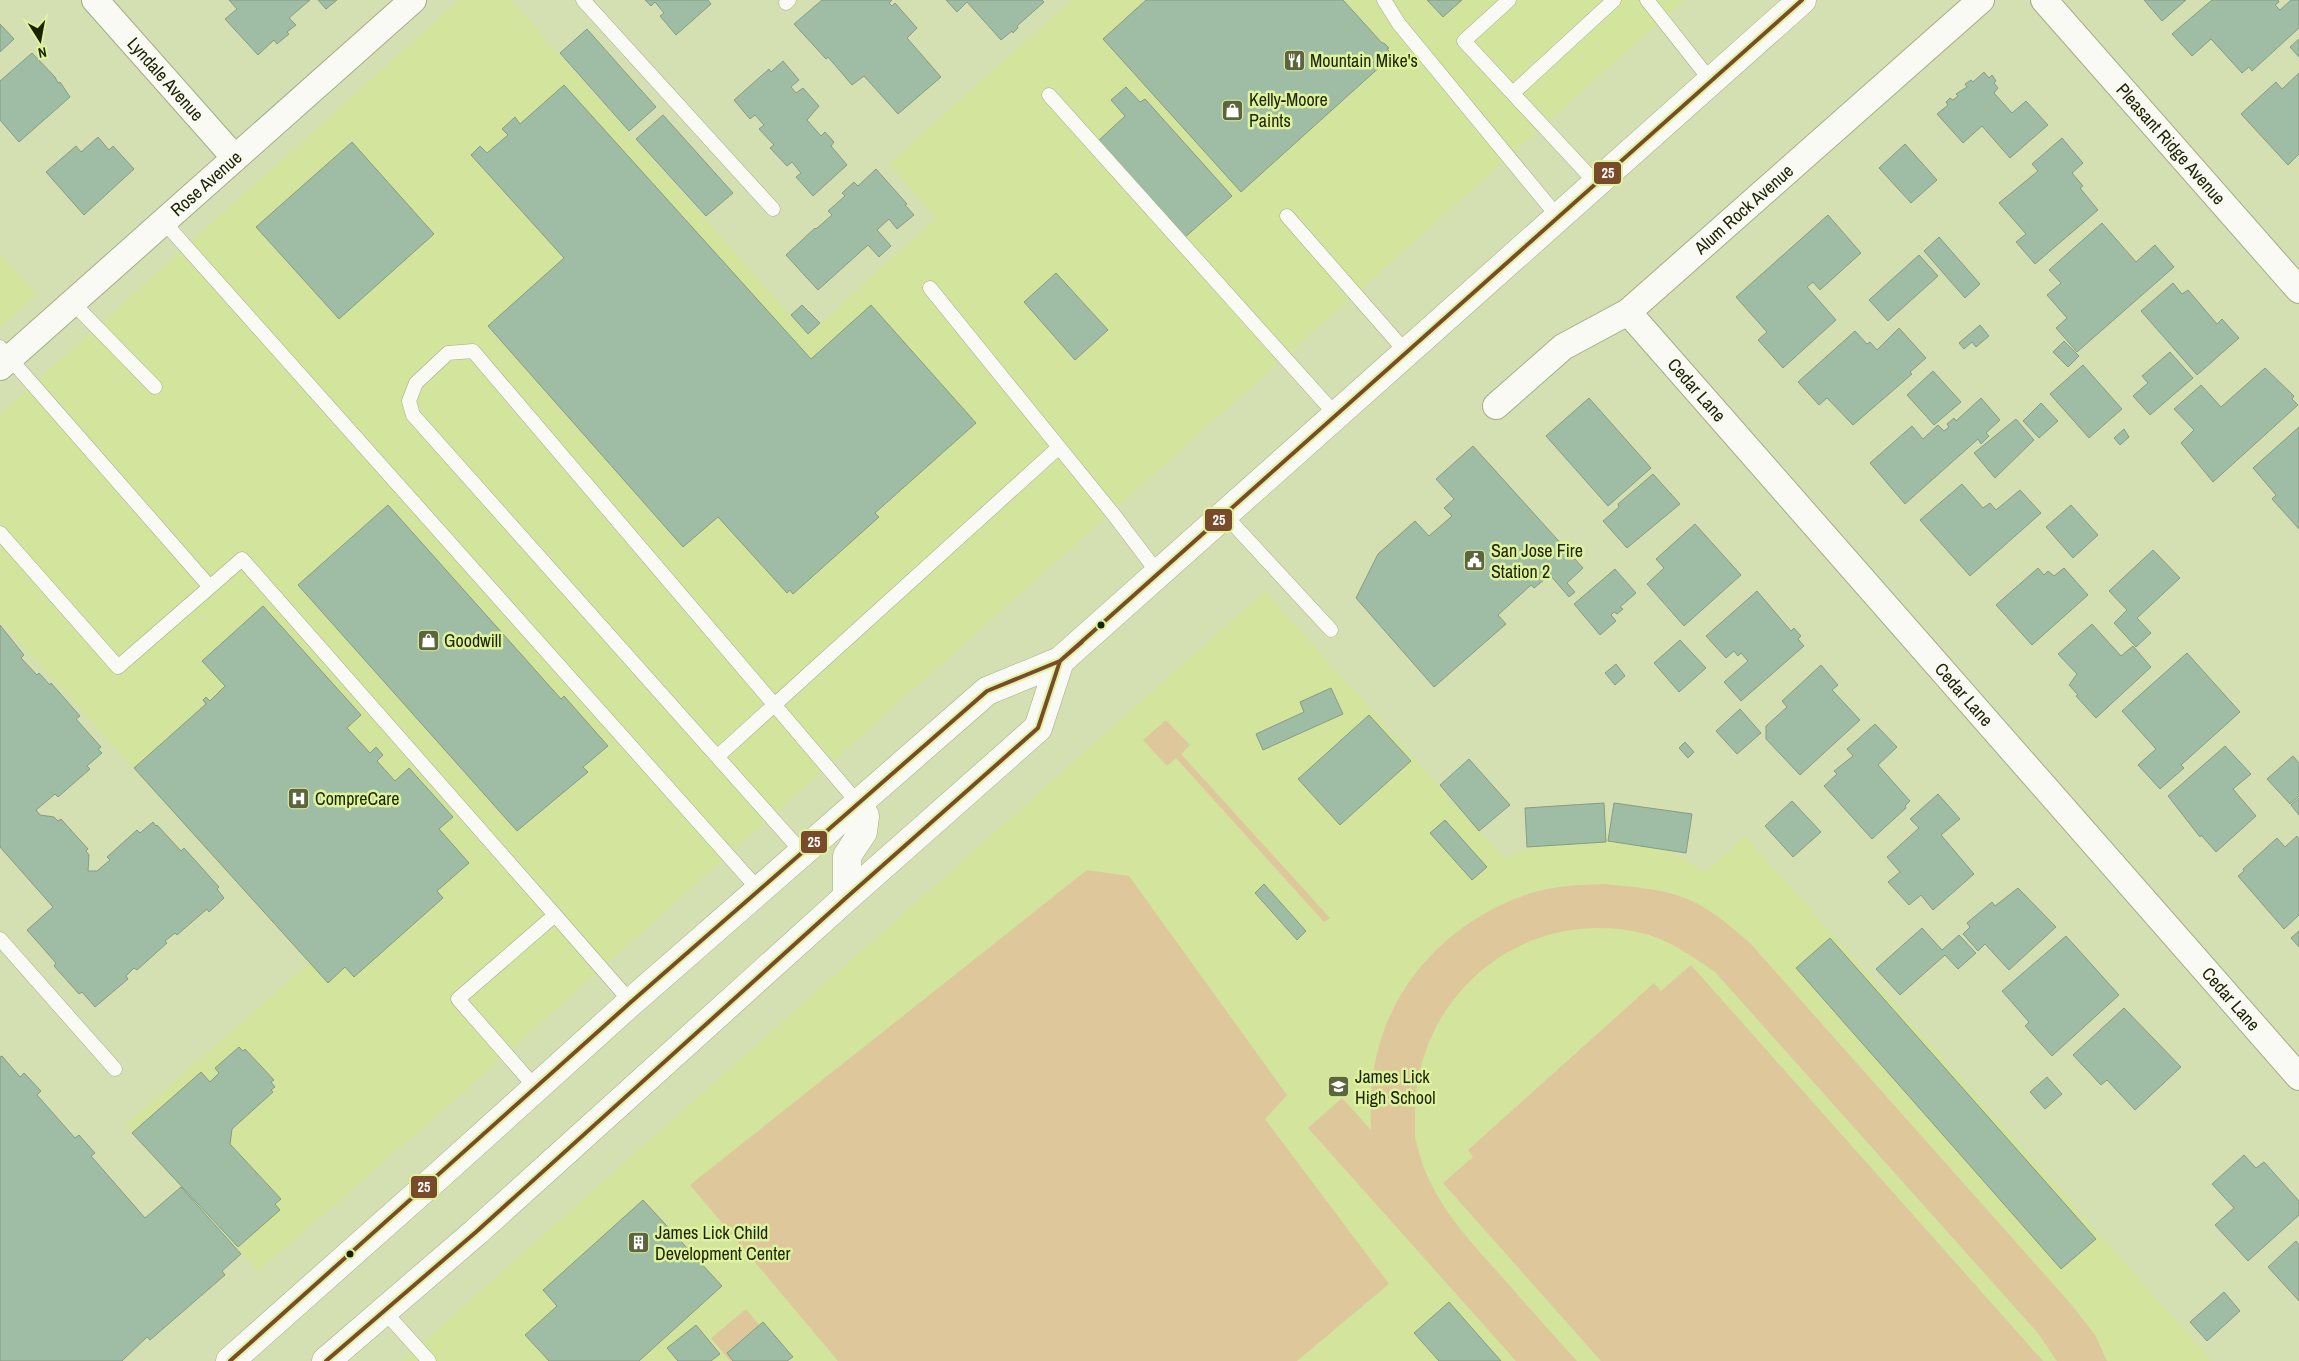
<svg xmlns="http://www.w3.org/2000/svg" width="2299" height="1361" viewBox="0 0 2299 1361" font-family="'Archivo Narrow',sans-serif">
<style>
.built{fill:#d3e49d}
.green{fill:#dec79b}
.building{fill:#9fbda4;stroke:#869c84}
.lines{fill:none;stroke-linecap:round;stroke-linejoin:round}
.service-casing{stroke:#a4ac88;stroke-width:15}
.minor-casing{stroke:#a4ac88;stroke-width:28}
.secondary-casing{stroke:#a4ac88;stroke-width:29}
.service{stroke:#f9faf3;stroke-width:14}
.minor{stroke:#f9faf3;stroke-width:26}
.secondary{stroke:#f9faf3;stroke-width:28}
.bus-1-casing{stroke:#dff39f;stroke-width:8}
.bus-1{stroke:#7a4b2a;stroke-width:4}
.bus-dot{fill:#1c2301;stroke:#dff39f;stroke-width:2}
.labels{text-anchor:middle;stroke-width:5;stroke-linejoin:round;paint-order:stroke}
.poi-label{font-size:18px;fill:#1c2301;stroke:#dff39f;text-anchor:start}
.street-label{font-size:18px;fill:#1c2301;stroke:#dff39f}
.line-badge{stroke:#dff39f;stroke-width:2}
.badge-label{font-size:14px;text-anchor:middle;font-weight:bold;fill:#fff}
</style>
<rect width="100%" height="100%" fill="#d5e0b2"/>
<path class="built" d="M459 0H511L808 335 936 218 889 164 1071 0H1684L441 1112 258 1271 125 1125 309 963 0 621V414Z
M0 253 37 295 0 327Z
M1265 591 1503 858 1555 837 1602 833 1646 839 1706 872 1745 836 2212 1361H402Z"/>
<path class="green" d="M1166 720 1190 745 1181 754 1330 918 1324 922 1176 758 1167 766 1143 740Z
M1087 870 1129 876 1287 1095 1265 1119 1389 1284 1297 1361H838L690 1185Z
M1604 884C1630 887 1660 888 1685 898 1709 907 1730 926 1749 942L2070 1303 2095 1335 2107 1361H2057L2037 1332 1715 972C1692 956 1670 940 1642 933 1556 913 1473 954 1434 1031 1420 1060 1415 1087 1415 1118 1415 1126 1414 1134 1416 1141 1428 1198 1467 1238 1504 1279 1528 1307 1552 1334 1577 1361H1516L1308 1128 1342 1098 1371 1130C1370 1101 1371 1072 1380 1043 1400 973 1457 919 1525 895 1550 886 1577 885 1604 884Z
M1691 965 2043 1361H1601L1443 1183 1473 1157 1468 1150 1654 983 1661 991Z
M746 1309 778 1347 760 1361H730L711 1338Z"/>
<path class="building" d="M229 0H310L289 18 296 25 287 32 289 34 277 44 274 40 258 55 225 19 237 9Z
M318 0H337L326 9Z
M645 0H708L711 4 676 35 660 16 664 13 655 2 651 6Z
M822 0H892L889 3 892 6 895 3 917 28 907 38 941 77 898 114 864 76 852 85 828 57 826 59 794 24Z
M946 0H1042L1044 2 1017 26 1018 28 1013 33 1012 31 1001 40 967 2 957 12Z
M1146 0H1343L1382 43H1384L1389 48 1387 49 1393 55 1241 192 1103 39Z
M1427 0H1462L1443 17Z
M2144 0H2186L2162 21Z
M2212 0H2278L2279 2 2275 5 2280 10 2291 0H2299V28L2252 71 2249 67 2242 73 2211 39 2192 56 2172 34Z
M0 24 14 39 0 52Z
M587 29 656 107 629 131 560 53Z
M2299 39V57L2290 47Z
M32 53 55 77 58 83 60 82 70 97 19 142 0 120V81Z
M783 61 799 80 791 87 796 93 803 88 819 106 807 120 821 136 825 132 834 142 831 146 847 165 813 196 796 177 801 173 792 162 787 166 770 148 774 145 759 129 764 125 755 115 750 119 734 100 769 69 771 72Z
M1984 72 1989 78 1992 75 1996 81 1994 83 1998 88 1994 93 2012 113 2026 101 2048 125 2010 158 1982 126 1963 143 1937 114 1948 105 1946 102 1950 98 1953 100 1958 96 1956 94 1967 87 1965 84 1971 80 1973 82Z
M2299 73V154L2288 165 2241 114 2276 82 2282 89Z
M564 85 811 359 871 305 976 423 875 513 879 517 793 594 790 590 787 593 718 517 683 547 488 326 564 258 471 155 480 146 487 153 508 135 502 129 515 117 520 124Z
M1126 87 1140 102 1145 99 1232 196 1184 238 1097 142 1125 116 1111 100Z
M663 115 733 193 706 216 636 139Z
M98 137 109 150 113 146 134 169 84 215 46 172 76 146 81 152Z
M2062 138 2083 163 2072 173 2083 186 2080 188 2098 210 2035 264 2016 242 2026 234 1999 203 2038 171 2032 164Z
M352 142 434 234 339 319 256 227Z
M1905 144 1937 180 1911 203 1879 168Z
M876 169 907 204 905 205 914 215 897 229 889 219 877 230 891 246 879 257 868 245 818 290 786 255 815 228 816 229 832 215 828 211 845 196 842 193 854 182 858 186Z
M1828 215 1861 253 1820 290 1813 282 1807 287 1836 320 1783 368 1758 340 1767 332 1736 297Z
M2102 223 2136 262 2155 245 2174 267 2077 352 2056 328 2067 318 2047 295 2061 283 2049 270Z
M1939 237 1980 284 1965 298 1924 251Z
M1919 255 1938 276 1888 321 1869 300Z
M1056 273 1108 330 1075 360 1024 302Z
M2173 283 2182 294 2188 290 2217 324 2222 319 2239 338 2197 375 2141 311Z
M802 305 820 323 808 334 791 315Z
M1980 325 1989 336 1976 347 1972 342 1964 349 1959 343Z
M1899 328 1926 358 1910 372 1912 374 1853 425 1827 398 1819 405 1798 382 1855 331 1867 344 1870 342 1877 350Z
M2064 341 2079 356 2068 367 2053 352Z
M2170 352 2193 378 2150 415 2133 396 2148 383 2142 376Z
M2083 365 2122 409 2089 438 2050 394Z
M2265 368 2294 396 2292 399 2298 405 2213 482 2181 443 2194 430 2174 409 2201 385 2221 407Z
M1933 371 1961 402 1934 425 1907 395Z
M1589 398 1651 468 1608 506 1546 436Z
M1981 398 2000 420 1986 433 1989 436 1981 444 1978 439 1905 504 1870 463 1912 426 1923 439 1938 425 1944 431 1949 427 1947 424 1954 418 1956 421Z
M2041 403 2058 421 2039 438 2023 421Z
M2016 419 2034 440 1995 478 1974 453Z
M2299 427V529L2272 499 2276 495 2253 468Z
M2124 429 2129 437 2120 445 2114 438Z
M1473 446 1583 568 1567 583 1575 592 1569 597 1550 575 1534 588 1531 585 1498 615 1506 624 1434 687 1356 598 1378 554 1415 521 1429 536 1452 516 1444 508 1454 499 1436 479Z
M1653 474 1680 504 1627 548 1603 521 1619 507 1618 504Z
M1962 484 1983 508 1990 503 1996 510 2020 490 2041 513 1970 576 1920 520Z
M388 505 561 699 564 696 608 746 583 767 588 772 517 831 298 585Z
M2071 505 2098 535 2073 558 2046 527Z
M1695 524 1741 575 1684 626 1647 584 1664 568 1656 559Z
M2153 550 2180 578 2137 618 2151 633 2136 647 2114 623 2127 610 2109 591Z
M2038 568 2044 575 2048 571 2054 576 2064 568 2088 595 2032 645 1996 605Z
M1615 569 1636 593 1620 607 1623 609 1617 614 1614 612 1611 615 1616 621 1600 635 1574 604Z
M1757 591 1791 631 1794 628 1801 636 1798 639 1804 646 1741 701 1724 682 1748 661 1741 653 1738 656 1734 651 1726 658 1706 636Z
M263 606 361 715 347 728 370 753 376 747 383 755 377 761 395 781 409 768 453 817 439 829 469 863 437 891 443 898 354 977 345 967 328 983 134 768 206 704 203 700 206 697 210 701 225 686 202 661Z
M2092 624 2121 656 2133 646 2151 667 2096 718 2076 696 2078 695 2069 685 2077 674 2058 654Z
M0 625 24 655 21 658 37 675 39 673 50 685 51 683 80 716 76 719 101 747 98 749 102 753 87 766 90 769 58 797 55 794 36 810 40 815 54 817 58 821 61 819 88 849 86 851 89 855 88 871H97L110 860 107 857 137 830 140 833 153 822 156 826 157 825 181 851 184 848 219 887 217 889 224 898 209 912 207 909 177 935 175 933 165 941 167 943 137 970 134 968 126 976 128 979 95 1007 82 992 79 994 54 966 56 963 27 930 53 907 0 847Z
M1680 640 1706 668 1679 692 1654 663Z
M2187 653 2240 712 2181 765 2184 768 2160 789 2138 765 2156 749 2122 711Z
M1616 664 1625 676 1615 685 1605 673Z
M1821 665 1838 685 1832 690 1860 720 1800 775 1766 739V726L1787 707 1782 701Z
M1331 688 1343 714 1263 750 1256 734 1304 712 1300 702Z
M1740 709 1761 733 1737 754 1716 731Z
M1369 715 1411 761 1340 825 1298 779Z
M1875 724 1897 747 1878 765 1910 801 1905 806 1906 808 1872 839 1824 786 1837 774 1834 771 1853 756 1847 749Z
M1685 742 1694 752 1688 758 1679 748Z
M2225 746 2251 774 2233 789 2256 816 2216 852 2201 835 2200 837 2168 796Z
M2293 756 2299 763V796L2290 804 2267 779Z
M1469 759 1510 805 1479 831 1440 785Z
M1938 794 1960 819 1941 835 1974 874 1933 910 1921 895 1909 905 1888 882 1900 872 1887 857 1919 828 1910 819Z
M2299 798V815L2291 805Z
M1792 801 1821 832 1793 857 1765 826Z
M1604 803 1606 842 1527 847 1525 808Z
M1614 803 1692 814 1686 853 1608 841Z
M1445 820 1487 867 1472 880 1430 833Z
M2297 836 2299 839V915L2284 929 2238 876 2244 871 2243 869 2277 838 2285 847Z
M1264 884 1306 931 1297 940 1255 893Z
M2018 888 2056 927 2009 970 1985 944 1978 951 1963 934 1970 927 1967 923 1992 902 1995 906Z
M1922 928 1942 950 1959 935 1976 953 1958 969 1945 955 1900 995 1876 969Z
M2299 931V947L2291 938Z
M2066 936 2119 995 2052 1056 2025 1026 2029 1022 2002 991Z
M1830 938 2096 1239 2061 1269 1796 968Z
M2124 1008 2181 1067 2135 1110 2107 1080 2101 1085 2073 1055Z
M239 1047 243 1051 245 1049 274 1080 271 1082 275 1087 271 1090 273 1092 232 1129 230 1144 281 1199 275 1204 280 1210 238 1247 132 1133 201 1072 210 1082 219 1073 215 1068Z
M2 1056 20 1077 24 1073 41 1091 37 1095 75 1138 79 1135 95 1153 91 1156 145 1218 181 1187 241 1254 222 1271 225 1275 150 1340 147 1337 122 1361H0V1057Z
M2047 1077 2062 1094 2045 1109 2030 1092Z
M2244 1155 2256 1168 2264 1162 2299 1201V1215L2248 1261 2215 1225 2234 1208 2212 1184Z
M643 1200 722 1286 639 1361H549L525 1335 557 1306 543 1290Z
M2296 1241 2299 1245V1301L2268 1267Z
M2224 1292 2240 1311 2207 1341 2190 1322Z
M1449 1302 1501 1361H1439L1414 1333Z
M763 1322 793 1357 787 1361H733L727 1353Z
M696 1325 720 1354 711 1361H678L667 1348Z"/>
<g class="lines">
<defs>
<path id="service" d="M583 0 773 209
M1384 0 1399 24 1558 217
M1509 0 1464 41 1596 183
M1647 0 1711 81
M786 3 789 0
M1513 93 1614 0
M1049 95 1336 415
M1287 216 1406 352
M164 222 759 890
M930 288 1114 515 1158 573
M73 303 155 387
M0 347 210 587 118 667 0 533
M1224 514 1331 630
M210 587 242 559 555 915
M718 756 1059 447
M802 852 413 415 409 401 416 383 448 353 473 351 858 803
M0 939 115 1069
M535 1087 458 999 555 915 631 1002
M384 1311 429 1361"/>
<g id="minor">
<path id="s1" d="M95 0 235 158"/>
<path id="s2" d="M2044 0 2299 290"/>
<path id="s3" d="M1628 312 2299 1077"/>
<path id="s4" d="M0 367 413 0"/>
<path id="s5" d="M1496 406 1563 347 1628 312 1981 0"/>
</g>
<path id="secondary" d="M847 897V856L863 832 865 816 858 803
M230 1361 435 1179 631 1002 987 691 1060 661 1802 0
M326 1361 476 1232 847 897 1038 728 1060 661"/>
</defs>
<use href="#service" class="service-casing"/>
<use href="#minor" class="minor-casing"/>
<use href="#secondary" class="secondary-casing"/>
<use href="#service" class="service"/>
<use href="#minor" class="minor"/>
<use href="#secondary" class="secondary"/>
<defs>
<path id="bus-1" d="M230 1361 631 1002 987 691 1060 661 1802 0
M326 1361 476 1232 847 897 1038 728 1060 661 1082 642"/>
</defs>
<use href="#bus-1" class="bus-1-casing"/>
<use href="#bus-1" class="bus-1"/>
</g>
<defs>
<symbol id="restaurant-square" viewBox="-11 -11 22 22"><rect x="-9" y="-9" width="18" height="18" rx="4" fill="#5d653f" stroke="#dff39f"/><path d="M-5-6h1v4h1v-4h1v4h1v-4h1v5L-1.5 .5V6h-2V.5L-5-1ZM5-6V6H3V1.5H1.5Q1.5-4 5-6Z" fill="#fff"/></symbol>
<symbol id="shop-square" viewBox="-11 -11 22 22"><rect x="-9" y="-9" width="18" height="18" rx="4" fill="#5d653f" stroke="#dff39f"/><path d="M-5-2.5h2.3a2.7 3.5 0 0 1 5.4 0H5L5.5 6h-11ZM-1.5-2.5h3a1.5 2.3 0 0 0-3 0Z" fill="#fff"/></symbol>
<symbol id="civic-square" viewBox="-11 -11 22 22"><rect x="-9" y="-9" width="18" height="18" rx="4" fill="#5d653f" stroke="#dff39f"/><path d="M-.6-6.5H3V-4.5H.6V-3L4-1V1h2V6H-6V1h2V-1L-.6-3ZM-1.2 2.5V6h2.4V2.5Z" fill="#fff"/></symbol>
<symbol id="hospital-square" viewBox="-11 -11 22 22"><rect x="-9" y="-9" width="18" height="18" rx="4" fill="#5d653f" stroke="#dff39f"/><path d="M-5-5h3v3.5h4V-5h3V5h-3V1.5h-4V5h-3Z" fill="#fff"/></symbol>
<symbol id="school-square" viewBox="-11 -11 22 22"><rect x="-9" y="-9" width="18" height="18" rx="4" fill="#5d653f" stroke="#dff39f"/><path d="M0-5L7-2L0 1L-7-2ZM-4 1L0 2.5L4 1V4Q0 6-4 4Z" fill="#fff"/></symbol>
<symbol id="building-square" viewBox="-11 -11 22 22"><rect x="-9" y="-9" width="18" height="18" rx="4" fill="#5d653f" stroke="#dff39f"/><path d="M-4-6H4V6H1V3H-1V6H-4ZM-2.5-4.3h1.7v1.8h-1.7ZM.8-4.3h1.7v1.8H.8ZM-2.5-1h1.7V.8h-1.7ZM.8-1h1.7V.8H.8Z" fill="#fff"/></symbol>
</defs>
<g fill-rule="evenodd">
<use href="#restaurant-square" x="1282" y="48" width="25" height="25"/>
<use href="#shop-square" x="1220" y="98" width="25" height="25"/>
<use href="#civic-square" x="1462" y="548" width="25" height="25"/>
<use href="#shop-square" x="416" y="628" width="25" height="25"/>
<use href="#hospital-square" x="286" y="786" width="25" height="25"/>
<use href="#school-square" x="1326" y="1074" width="25" height="25"/>
<use href="#building-square" x="626" y="1230" width="25" height="25"/>
</g>
<g class="bus-dot">
<circle cx="1101" cy="625" r="4.5"/>
<circle cx="350" cy="1254" r="4.5"/>
</g>
<g class="labels">
<g class="poi-label">
<text x="1310" y="67">Mountain Mike's</text>
<text x="1249" y="106">Kelly-Moore<tspan x="1249" dy="21">Paints</tspan></text>
<text x="1491" y="557">San Jose Fire<tspan x="1491" dy="21">Station 2</tspan></text>
<text x="444" y="647">Goodwill</text>
<text x="315" y="805">CompreCare</text>
<text x="1355" y="1083">James Lick<tspan x="1355" dy="21">High School</tspan></text>
<text x="655" y="1239">James Lick Child<tspan x="655" dy="21">Development Center</tspan></text>
</g>
<g class="street-label">
<text dy="6" stroke="none"><textPath href="#s1" startOffset="106">Lyndale Avenue</textPath></text>
<text dy="6" stroke="none"><textPath href="#s2" startOffset="192">Pleasant Ridge Avenue</textPath></text>
<text dy="6" stroke="none"><textPath href="#s4" startOffset="276">Rose Avenue</textPath></text>
<text dy="6" stroke="none"><textPath href="#s5" startOffset="318">Alum Rock Avenue</textPath></text>
<text dy="6" stroke="none"><textPath href="#s3" startOffset="104">Cedar Lane</textPath></text>
<text dy="6" stroke="none"><textPath href="#s3" startOffset="509">Cedar Lane</textPath></text>
<text dy="6" stroke="none"><textPath href="#s3" startOffset="914">Cedar Lane</textPath></text>
</g>
</g>
<g class="line-badge">
<rect x="1593" y="161" width="29" height="24" rx="5" fill="#7a4b2a"/>
<rect x="1204" y="508" width="29" height="24" rx="5" fill="#7a4b2a"/>
<rect x="800" y="830" width="28" height="24" rx="5" fill="#7a4b2a"/>
<rect x="410" y="1175" width="28" height="24" rx="5" fill="#7a4b2a"/>
</g>
<g class="badge-label">
<text x="1608" y="178">25</text>
<text x="1219" y="525">25</text>
<text x="814" y="847">25</text>
<text x="424" y="1192">25</text>
</g>
<g transform="translate(40 40) rotate(169)" stroke="#dff39f" stroke-width="4" paint-order="stroke">
<path d="M0-4L9 19L0 12L-9 19Z" fill="#1c2301"/>
<text y="-8" font-size="14" font-weight="bold" text-anchor="middle" fill="#1c2301">N</text>
</g>
</svg>
